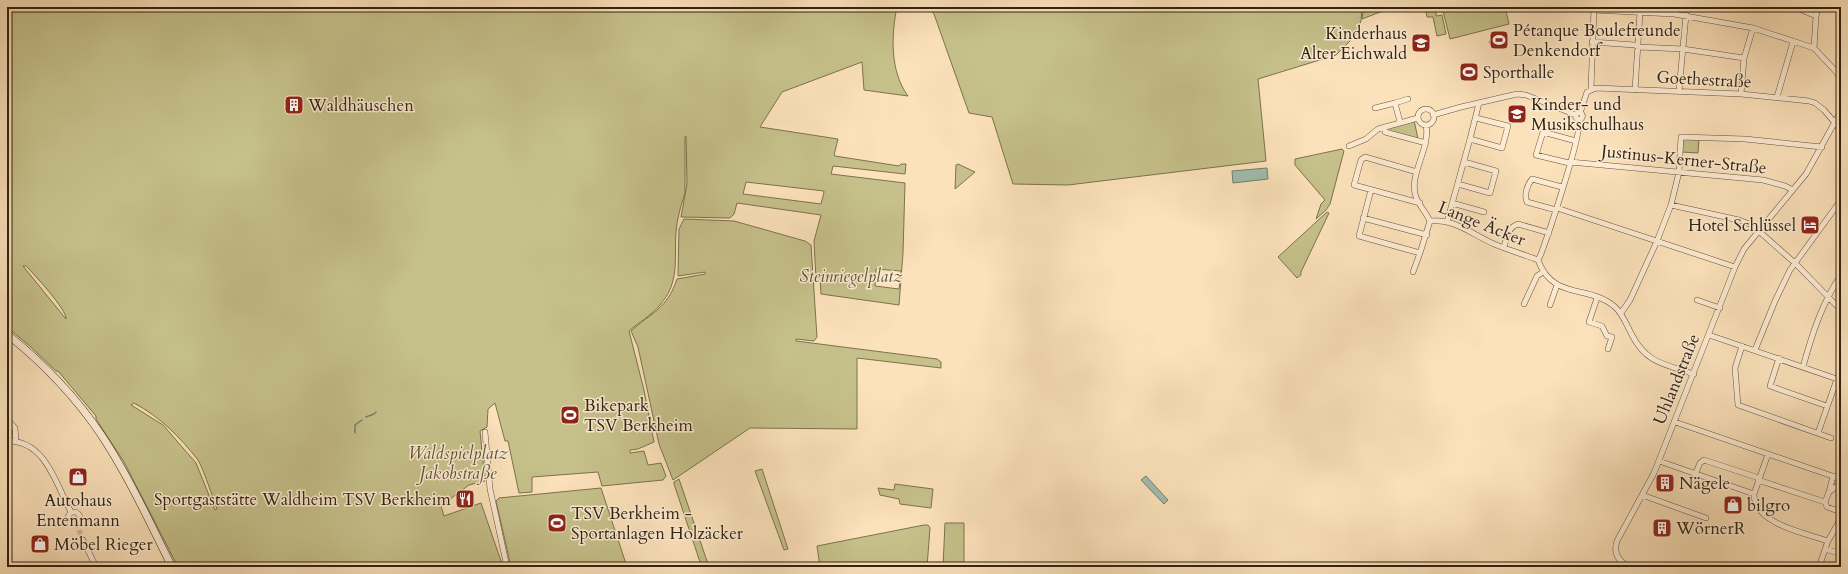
<svg xmlns="http://www.w3.org/2000/svg" width="1848" height="574" viewBox="0 0 1848 574" font-family="Cardo,serif">
<style>
.green{fill:#c6c18b;stroke:#7c724e;fill-rule:evenodd}
.water{fill:#9fbeaf;stroke:#738070}
.lines{fill:none;stroke-linecap:round;stroke-linejoin:round}
.stream{stroke:#738070;stroke-width:1.5}
.street-tunnel{stroke:#d3bc99;stroke-width:5;stroke-dasharray:5 2.5;stroke-linecap:butt}
.street-casing{stroke:#64533c;stroke-width:6}
.secondary-casing{stroke:#312311;stroke-width:8}
.street{stroke:#fdecd3;stroke-width:5}
.secondary{stroke:#fdecd3;stroke-width:7}
.labels{text-anchor:middle;stroke-width:3;stroke-linejoin:round;paint-order:stroke}
.poi-label{font-size:17px;fill:#312311;stroke:#fdecd3;text-anchor:start}
.street-label{font-size:17px;fill:#312311;stroke:#fdecd3}
.park-label{font-size:17px;font-style:italic;fill:#5e5236;stroke:#fdecd3}
</style>
<rect width="100%" height="100%" fill="#fce2bb"/>
<filter id="stains"><feTurbulence type="fractalNoise" baseFrequency=".005" numOctaves="4"/><feColorMatrix values="0 0 0 0 .2 0 0 0 0 .09 0 0 0 0 .02 0 0 0 .5 -.17"/></filter>
<radialGradient id="worn" r=".72"><stop offset=".6" stop-color="#630" stop-opacity="0"/><stop offset="1" stop-color="#630" stop-opacity=".3"/></radialGradient>
<path class="green" d="M7 7H897C891 35 890 72 908 96L864 90 862 62 782 92 760 127 838 139 834 155 835 156 899 166 901 164H906L905 174 833 166 831 174 905 183 903 253 899 305 821 294 820 279H816L814 241 821 215 737 203 734 214 730 218 681 217 687 184 686 136 685 137V193C681 205 677 219 676 232 674 260 680 282 660 305 651 316 639 322 629 331L644 390 654 442 638 449 630 450V453L644 451 648 465 661 463 666 476 663 480 602 486 598 472 532 477V492L519 493 508 441H505L495 403 488 409 487 427 480 431 485 481 469 485 441 506 444 516 481 503 503 567H178L124 462 96 419V416L58 371H56L31 347 7 327ZM746 182 824 191V192L821 204 743 194ZM23 266H26C34 274 67 310 66 319ZM876 269 901 271 899 289 875 286ZM134 403C160 417 180 437 198 460 203 468 213 498 217 509L215 510 196 463 163 425 131 405Z
M927 7H1362L1361 21 1355 36 1336 55 1258 79 1266 161 1068 185 1013 184 992 117 969 113 934 14Z
M1364 7H1393L1362 19Z
M1425 7H1436V16L1442 15 1446 34 1437 36 1433 17H1427Z
M1442 7H1505L1509 24 1450 39Z
M1606 7H1669V10Z
M1493 32 1508 38 1504 49 1489 43Z
M1414 120 1418 139 1386 131V128Z
M1683 139H1699L1698 153 1682 152Z
M1342 149 1344 151 1330 204 1326 210 1316 219 1321 204 1325 200 1295 165V159Z
M958 164 975 172 955 189 956 165Z
M1327 212 1329 213 1301 272V275L1297 278 1278 257Z
M684 219 734 221 805 241 811 245 817 337 814 341 796 339V341L937 359 941 362V368L857 358V429L750 428 673 480 659 444 638 347 631 331C652 312 667 309 677 279L705 274V272L678 276 679 229Z
M762 469 788 549 784 550 755 471Z
M679 479 708 564 703 565 700 562 674 484V482Z
M895 484 933 489 931 508 900 504 899 499 880 495 878 488 894 490Z
M601 488 627 567H511L496 501 499 498Z
M945 523H964V567H943Z
M924 525H928L930 528 927 567H820L817 546Z"/>
<path class="water" d="M1267 168 1268 179 1233 183 1232 171Z
M1146 476 1168 500 1164 504 1141 480Z"/>
<g class="lines">
<path class="stream" d="M375 413 376 412
M366 417 374 414
M355 433V425L362 420"/>
<path class="street-tunnel" d="M76 523 83 540"/>
<defs>
<path id="street" d="M1795 7 1816 16
M1593 10 1674 14 1753 28 1814 48 1841 77
M1674 14V7
M1592 42 1635 45 1638 47 1683 49 1744 58
M1814 48 1816 16 1818 7
M1591 89 1594 8
M1635 90 1640 12
M1679 91 1686 15
M1741 94 1744 58 1753 28
M1777 97 1793 42
M1395 103 1408 99
M1375 108 1395 103 1400 122
M1418 117a8 8 0 1 1 16 0a8 8 0 1 1-16 0Z
M1575.5 116a3.5 3.5 0 1 1 7 0a3.5 3.5 0 1 1-7 0Z
M1580 113 1587 92 1596 88 1741 94 1809 101 1815 103 1824 110 1841 130
M1433 115 1461 107 1517 94 1526 95 1576 115
M1426 125C1431 148 1408 175 1416 197 1419 205 1426 213 1430 221
M1384 127 1385 132 1426 143
M1470 139 1502 148 1508 126 1476 118
M1349 146 1366 139 1378 129 1418 118
M1570 162 1763 180 1785 186 1793 190
M1569 163 1536 155 1543 132 1576 141
M1417 172 1365 157 1361 160 1354 185 1420 203
M1458 184 1490 193 1496 171 1464 162
M1371 190 1359 236 1420 253
M1452 203 1484 212
M1671 205 1739 220 1752 225 1796 264 1841 310
M1557 208 1735 267
M1556 210 1527 202C1524 195 1527 185 1532 179L1562 187
M1363 218 1427 235
M1430 221C1454 218 1473 235 1494 244 1508 250 1523 254 1538 260 1553 301 1589 284 1615 307 1623 314 1627 326 1632 335 1647 364 1665 364 1694 374
M1447 222 1470 139 1479 103
M1504 247C1507 238 1507 228 1518 224L1549 233
M1538 260 1541 254C1548 235 1583 132 1579 119
M1413 272 1420 253 1430 221
M1597 298 1589 322 1602 326 1607 336 1612 337 1608 349
M1697 300 1720 308
M1524 304 1537 276 1543 272
M1550 305 1557 285
M1621 313 1630 300 1657 241 1671 205 1679 172 1681 137 1745 139 1822 147
M1709 335 1837 379 1841 377
M1742 346 1735 368 1738 405 1831 438
M1755 350 1775 301 1790 270 1841 200
M1779 358 1770 386 1827 406
M1803 367C1812 334 1822 303 1841 275
M7 419 15 428 16 442
M1675 422 1841 479
M485 432 490 489 507 567
M1818 433 1837 379
M7 441C46 440 56 485 71 512
M1659 461 1754 494C1754 524 1805 533 1828 541
M1695 475 1700 463 1704 460 1759 478
M1758 480 1825 502 1827 507 1841 512
M1829 492 1833 476
M1754 494 1768 454
M1642 495 1706 518
M1825 502 1829 492 1841 483
M68 518a6 6 0 1 1 12 0a6 6 0 1 1-12 0Z
M83 540 96 567
M1825 549 1841 554
M1629 567C1618 561 1613 553 1617 541L1654 473 1735 267 1744 249 1806 174 1841 111
M1819 567 1828 541 1841 518"/>
<path id="secondary" d="M7 334C43 363 76 397 102 436 129 477 150 523 172 567"/>
</defs>
<use href="#street" class="street-casing"/>
<use href="#secondary" class="secondary-casing"/>
<use href="#street" class="street"/>
<use href="#secondary" class="secondary"/>
</g>
<defs>
<symbol id="stadium-square" viewBox="-11 -11 22 22"><rect x="-9" y="-9" width="18" height="18" rx="4" fill="#8f2418" stroke="#fdecd3"/><path d="M0-5a6.5 5 0 1 0 0 10a6.5 5 0 1 0 0-10ZM-3.5-1.8h7v3.6h-7Z" fill="#fff"/></symbol>
<symbol id="school-square" viewBox="-11 -11 22 22"><rect x="-9" y="-9" width="18" height="18" rx="4" fill="#8f2418" stroke="#fdecd3"/><path d="M0-5L7-2L0 1L-7-2ZM-4 1L0 2.5L4 1V4Q0 6-4 4Z" fill="#fff"/></symbol>
<symbol id="building-square" viewBox="-11 -11 22 22"><rect x="-9" y="-9" width="18" height="18" rx="4" fill="#8f2418" stroke="#fdecd3"/><path d="M-4-6H4V6H1V3H-1V6H-4ZM-2.5-4.3h1.7v1.8h-1.7ZM.8-4.3h1.7v1.8H.8ZM-2.5-1h1.7V.8h-1.7ZM.8-1h1.7V.8H.8Z" fill="#fff"/></symbol>
<symbol id="hotel-square" viewBox="-11 -11 22 22"><rect x="-9" y="-9" width="18" height="18" rx="4" fill="#8f2418" stroke="#fdecd3"/><path d="M-6-4.5h1.5V1H6V5H4.5V3h-9V5H-6ZM-4 0a1.8 1.8 0 1 1 3.6 0ZM.5 0V-2.5h3Q6-2.5 6 0Z" fill="#fff"/></symbol>
<symbol id="shop-square" viewBox="-11 -11 22 22"><rect x="-9" y="-9" width="18" height="18" rx="4" fill="#8f2418" stroke="#fdecd3"/><path d="M-5-2.5h2.3a2.7 3.5 0 0 1 5.4 0H5L5.5 6h-11ZM-1.5-2.5h3a1.5 2.3 0 0 0-3 0Z" fill="#fff"/></symbol>
<symbol id="restaurant-square" viewBox="-11 -11 22 22"><rect x="-9" y="-9" width="18" height="18" rx="4" fill="#8f2418" stroke="#fdecd3"/><path d="M-5-6h1v4h1v-4h1v4h1v-4h1v5L-1.5 .5V6h-2V.5L-5-1ZM5-6V6H3V1.5H1.5Q1.5-4 5-6Z" fill="#fff"/></symbol>
</defs>
<g fill-rule="evenodd">
<use href="#stadium-square" x="1488" y="29" width="22" height="22"/>
<use href="#school-square" x="1410" y="32" width="22" height="22"/>
<use href="#stadium-square" x="1458" y="61" width="22" height="22"/>
<use href="#building-square" x="283" y="94" width="22" height="22"/>
<use href="#school-square" x="1506" y="103" width="22" height="22"/>
<use href="#hotel-square" x="1799" y="214" width="22" height="22"/>
<use href="#stadium-square" x="559" y="404" width="22" height="22"/>
<use href="#shop-square" x="67" y="466" width="22" height="22"/>
<use href="#building-square" x="1654" y="472" width="22" height="22"/>
<use href="#restaurant-square" x="454" y="488" width="22" height="22"/>
<use href="#shop-square" x="1722" y="494" width="22" height="22"/>
<use href="#stadium-square" x="546" y="512" width="22" height="22"/>
<use href="#building-square" x="1651" y="517" width="22" height="22"/>
<use href="#shop-square" x="29" y="533" width="22" height="22"/>
</g>
<g class="labels">
<g class="poi-label">
<text x="1513" y="36">Pétanque Boulefreunde<tspan x="1513" dy="20">Denkendorf</tspan></text>
<text x="1407" y="39" text-anchor="end">Kinderhaus<tspan x="1407" dy="20">Alter Eichwald</tspan></text>
<text x="1483" y="78">Sporthalle</text>
<text x="1531" y="110">Kinder- und<tspan x="1531" dy="20">Musikschulhaus</tspan></text>
<text x="308" y="111">Waldhäuschen</text>
<text x="1796" y="231" text-anchor="end">Hotel Schlüssel</text>
<text x="584" y="411">Bikepark<tspan x="584" dy="20">TSV Berkheim</tspan></text>
<text x="1679" y="489">Nägele</text>
<text x="451" y="505" text-anchor="end">Sportgaststätte Waldheim TSV Berkheim</text>
<text x="78" y="506" text-anchor="middle">Autohaus<tspan x="78" dy="20">Entenmann</tspan></text>
<text x="1747" y="511">bilgro</text>
<text x="571" y="519">TSV Berkheim -<tspan x="571" dy="20">Sportanlagen Holzäcker</tspan></text>
<text x="1676" y="534">WörnerR</text>
<text x="54" y="550">Möbel Rieger</text>
</g>
<g class="street-label">
<text transform="translate(1704 79) rotate(3)" y="6">Goethestraße</text>
<text transform="translate(1684 159) rotate(6)" y="6">Justinus-Kerner-Straße</text>
<text transform="translate(1482 223) rotate(22)" y="6">Lange Äcker</text>
<text transform="translate(1676 379) rotate(-68)" y="6">Uhlandstraße</text>
</g>
<g class="park-label">
<text x="851" y="282">Steinriegelplatz</text>
<text x="458" y="459">Waldspielplatz<tspan x="458" dy="20">Jakobstraße</tspan></text>
</g>
</g>
<rect width="1848" height="574" fill="none" stroke="#fce2bb" stroke-width="24"/>
<rect x="8" y="8" width="1832" height="558" fill="none" stroke="#312311" stroke-width="2"/>
<rect x="12" y="12" width="1824" height="550" fill="none" stroke="#312311"/>
<rect width="100%" height="100%" filter="url(#stains)"/>
<rect width="100%" height="100%" fill="url(#worn)"/>
</svg>
